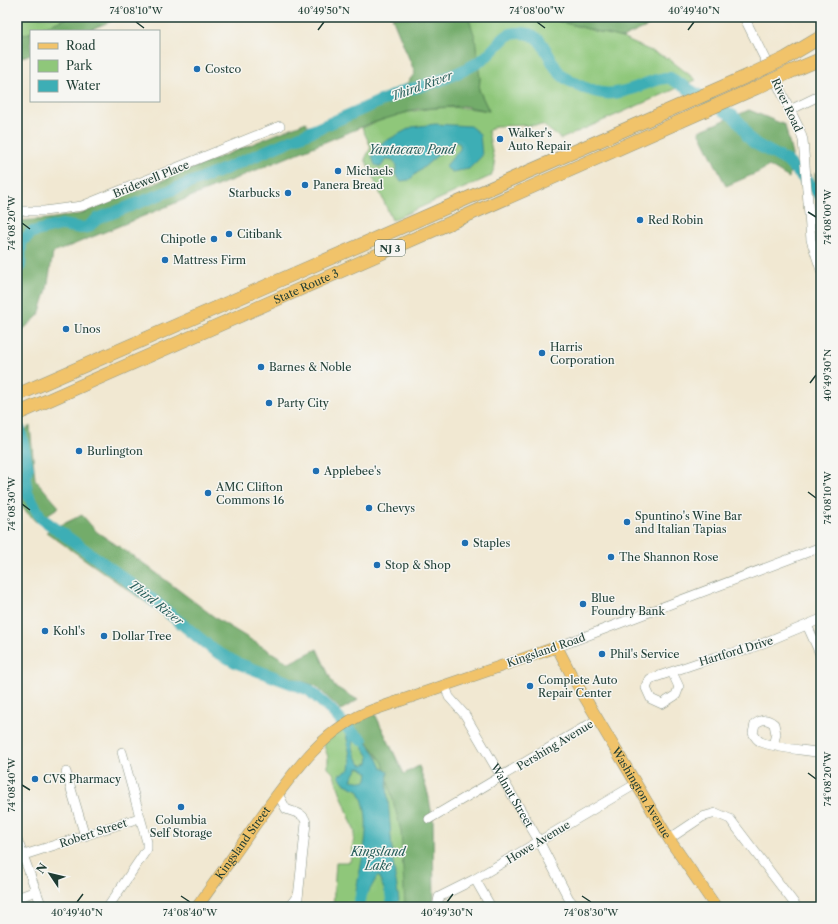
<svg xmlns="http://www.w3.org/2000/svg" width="838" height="924" viewBox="0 0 838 924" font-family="'Libre Caslon Text',serif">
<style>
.green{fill:#8fc77a;stroke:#578257}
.forest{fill:#73ac6a;stroke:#49744f}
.water{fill:#3daeb5;stroke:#2e7674;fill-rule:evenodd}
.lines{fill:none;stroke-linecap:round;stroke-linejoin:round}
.river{stroke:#3daeb5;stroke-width:12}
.minor-casing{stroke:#889283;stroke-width:10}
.major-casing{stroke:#889283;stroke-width:12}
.highway-casing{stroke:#889283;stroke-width:14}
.minor{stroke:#fff;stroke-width:9}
.major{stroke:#f1c36a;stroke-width:11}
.highway{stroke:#f1c36a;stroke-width:13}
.highway-bridge-casing{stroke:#889283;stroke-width:14;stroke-linecap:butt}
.highway-bridge{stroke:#f1c36a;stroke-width:13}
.ticks{fill:none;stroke:#1f3d34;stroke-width:1.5}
.poi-dot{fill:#1f6fb2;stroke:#f6f6f2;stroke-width:1.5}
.labels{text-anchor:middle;stroke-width:3;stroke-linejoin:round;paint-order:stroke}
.shield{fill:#f6f6f2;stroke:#60746d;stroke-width:1}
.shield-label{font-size:10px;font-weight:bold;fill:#1f3d34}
.poi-label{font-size:11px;fill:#1f3d34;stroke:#f6f6f2;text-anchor:start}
.street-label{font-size:11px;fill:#1f3d34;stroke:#f6f6f2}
.water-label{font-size:12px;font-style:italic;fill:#285f5b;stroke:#f6f6f2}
.neatline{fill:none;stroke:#1f3d34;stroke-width:1.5}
.ticks-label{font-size:10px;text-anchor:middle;fill:#1f3d34}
</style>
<rect width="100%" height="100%" fill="#f6f6f2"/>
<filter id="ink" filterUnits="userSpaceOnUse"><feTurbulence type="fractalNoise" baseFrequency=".025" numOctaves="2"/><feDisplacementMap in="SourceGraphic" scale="8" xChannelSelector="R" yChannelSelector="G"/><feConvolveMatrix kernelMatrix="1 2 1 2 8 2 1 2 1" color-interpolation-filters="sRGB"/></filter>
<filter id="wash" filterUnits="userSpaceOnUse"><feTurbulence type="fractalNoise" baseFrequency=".012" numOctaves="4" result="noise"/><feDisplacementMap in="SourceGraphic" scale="16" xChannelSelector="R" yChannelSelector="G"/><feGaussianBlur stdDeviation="0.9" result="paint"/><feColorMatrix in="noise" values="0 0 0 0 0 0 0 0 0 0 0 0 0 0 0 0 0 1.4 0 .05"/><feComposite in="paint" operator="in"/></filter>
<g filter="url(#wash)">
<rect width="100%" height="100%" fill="#f1e8d2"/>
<path class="green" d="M17 17H70L24 35 17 31Z
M467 17H543L622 38 669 59 696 80 561 139 543 125 495 126 488 131 495 166 491 176 392 220 365 159 371 147 362 128C406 109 441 103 489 111L479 90 480 78 469 19Z
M373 710 404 774 419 766 428 794 434 907H333L336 862H350L355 832 333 773 328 768V757L323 743 340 727 345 732Z"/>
<path class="forest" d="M70 17H121L87 31H34Z
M392 17H467L469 19 475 37 480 78 479 90 489 111 463 106 417 109 369 124 53 253 47 289 39 315 17 335V221L48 219 80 214 294 127 306 122 308 128 403 88 415 73Z
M543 17H668L622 38Z
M17 31 24 35 31 32V54L17 59Z
M749 110 785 125 792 155 789 178 769 166 759 172 726 186 699 131Z
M815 173 821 180V240H819Z
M30 426 35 479 59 507 36 522 17 502V437Z
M82 515 97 532 139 560 217 619 289 663 317 649 334 686 358 700 341 710 316 686 215 651 46 532Z
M373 710 404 774 419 766 428 794 433 820 434 907H405L401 831 383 763 362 733 353 728 349 721Z"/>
<path class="water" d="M435 124 470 126 480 134 482 156 469 169 452 172 445 167 460 149V144L454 141 409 180 401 181 395 174 397 166 393 160 386 159 381 167 375 165 372 157 374 149 382 143 412 127Z
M352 729 364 738 376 755 382 768 388 772 387 786 393 862 399 901 386 894 378 875 368 893 356 891C361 860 375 820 358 790L345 784 339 776 340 773 342 774 350 769 351 762 346 733ZM353 739 359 741 369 757 368 763 362 765C356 760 351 746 353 739ZM358 768H361L368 773 367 779 365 782 351 780Z"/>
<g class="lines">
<path class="river" d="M17 270 20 266 21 242 32 232 61 225 81 228 88 227 97 219 218 172 406 90C433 84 458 75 482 60 490 55 504 35 511 34 552 26 543 68 570 81 601 97 613 97 645 84 653 81 661 77 670 78L733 116 741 124 748 137 754 143 787 161 821 196
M20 430 28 468 25 477 27 493 41 518 143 592 215 651 237 663 309 690 331 710 352 733 362 740
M389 880 393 907
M359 907 361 895 368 878"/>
</g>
</g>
<g filter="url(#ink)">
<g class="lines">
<defs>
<g id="minor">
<path d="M744 17 799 128 803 140 811 240 821 270"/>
<path d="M790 110 821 95"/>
<path d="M17 211H44L82 206 280 126"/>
<path d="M807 625 821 656"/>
<path d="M557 647 821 547"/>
<path d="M672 672 679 687 676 695 662 704 651 699 646 688 650 679 715 657 749 649 821 619"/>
<path id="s1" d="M445 685 449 697 465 715 539 841 569 899 576 907"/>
<path d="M773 745 776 734 774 724C766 718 762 719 755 724L753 733C755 737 757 740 761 742 775 748 805 750 821 753"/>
<path d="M66 772 85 836"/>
<path d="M278 794 286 809C294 813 304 812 306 823L297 907"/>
<path d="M429 819 598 719"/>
<path d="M17 839 42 907"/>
<path d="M669 839 702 817 716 813 730 819 797 907"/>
<path d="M24 855 139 818"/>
<path d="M475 879 491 907"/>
<path d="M17 898 36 891"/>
<path d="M108 907 147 849V842L122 752"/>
<path d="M289 907 298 895"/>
<path d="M437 907 439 897 475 879 636 784"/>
</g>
<g id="major">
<path id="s2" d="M197 907C216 880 236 853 255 825 287 782 320 729 373 710L557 647 572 676 669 839 716 907"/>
</g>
<g id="highway">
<path d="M784 59 821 37"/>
<path d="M790 72 821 59"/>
<path d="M17 395 752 74"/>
<path id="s3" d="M17 414 758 87"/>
</g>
</defs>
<use href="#minor" class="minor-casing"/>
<use href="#major" class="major-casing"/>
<use href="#highway" class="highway-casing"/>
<use href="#minor" class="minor"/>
<use href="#major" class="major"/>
<use href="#highway" class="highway"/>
<defs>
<path id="highway-bridge" d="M752 74 784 59
M758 87 790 72"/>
</defs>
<use href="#highway-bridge" class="highway-bridge-casing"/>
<use href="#highway-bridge" class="highway-bridge"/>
</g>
</g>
<path class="ticks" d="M136 22 144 28M537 22 545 28M318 30 324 22M688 30 694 22M808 212 816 217M22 223 30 229M810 383 816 375M808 492 816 498M22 504 30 510M808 773 816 779M22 785 30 790M181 896 190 902M582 896 591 902M77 902 83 894M447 902 453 894"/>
<g class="poi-dot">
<circle cx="197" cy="69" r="4"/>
<circle cx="500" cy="139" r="4"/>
<circle cx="338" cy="171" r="4"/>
<circle cx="305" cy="185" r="4"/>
<circle cx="288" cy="193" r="4"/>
<circle cx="640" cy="220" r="4"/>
<circle cx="229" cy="234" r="4"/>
<circle cx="214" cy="239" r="4"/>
<circle cx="165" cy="260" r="4"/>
<circle cx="66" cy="329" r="4"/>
<circle cx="542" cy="353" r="4"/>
<circle cx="261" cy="367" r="4"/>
<circle cx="269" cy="403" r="4"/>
<circle cx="79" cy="451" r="4"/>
<circle cx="316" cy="471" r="4"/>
<circle cx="208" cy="493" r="4"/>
<circle cx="369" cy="508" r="4"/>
<circle cx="627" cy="522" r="4"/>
<circle cx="465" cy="543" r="4"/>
<circle cx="611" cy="557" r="4"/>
<circle cx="377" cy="565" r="4"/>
<circle cx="583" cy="604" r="4"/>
<circle cx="45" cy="631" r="4"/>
<circle cx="104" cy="636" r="4"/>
<circle cx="602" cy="654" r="4"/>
<circle cx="530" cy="686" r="4"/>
<circle cx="35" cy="779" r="4"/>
<circle cx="181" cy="807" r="4"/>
</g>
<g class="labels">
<rect class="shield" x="375" y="240" width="30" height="16" rx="3"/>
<g class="shield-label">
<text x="390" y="252">NJ 3</text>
</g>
<g class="poi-label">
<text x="205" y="73">Costco</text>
<text x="508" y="137">Walker's<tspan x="508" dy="13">Auto Repair</tspan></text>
<text x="346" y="175">Michaels</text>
<text x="313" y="189">Panera Bread</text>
<text x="280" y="197" text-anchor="end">Starbucks</text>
<text x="648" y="224">Red Robin</text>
<text x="237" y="238">Citibank</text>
<text x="206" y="243" text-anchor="end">Chipotle</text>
<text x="173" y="264">Mattress Firm</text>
<text x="74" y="333">Unos</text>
<text x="550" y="351">Harris<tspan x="550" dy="13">Corporation</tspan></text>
<text x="269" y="371">Barnes &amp; Noble</text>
<text x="277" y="407">Party City</text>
<text x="87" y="455">Burlington</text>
<text x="324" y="475">Applebee's</text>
<text x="216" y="491">AMC Clifton<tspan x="216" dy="13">Commons 16</tspan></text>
<text x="377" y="512">Chevys</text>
<text x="635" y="520">Spuntino's Wine Bar<tspan x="635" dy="13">and Italian Tapias</tspan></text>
<text x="473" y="547">Staples</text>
<text x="619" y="561">The Shannon Rose</text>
<text x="385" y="569">Stop &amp; Shop</text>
<text x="591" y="602">Blue<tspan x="591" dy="13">Foundry Bank</tspan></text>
<text x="53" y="635">Kohl's</text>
<text x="112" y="640">Dollar Tree</text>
<text x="610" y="658">Phil's Service</text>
<text x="538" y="684">Complete Auto<tspan x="538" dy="13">Repair Center</tspan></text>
<text x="43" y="783">CVS Pharmacy</text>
<text x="181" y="824" text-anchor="middle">Columbia<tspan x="181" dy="13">Self Storage</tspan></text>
</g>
<g class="street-label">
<text transform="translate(787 105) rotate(65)" y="4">River Road</text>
<text transform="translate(151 179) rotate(-22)" y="4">Bridewell Place</text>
<text dy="4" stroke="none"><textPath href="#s3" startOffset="316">State Route 3</textPath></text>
<text transform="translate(546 650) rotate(-19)" y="4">Kingsland Road</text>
<text transform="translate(736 651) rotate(-17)" y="4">Hartford Drive</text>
<text transform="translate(555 745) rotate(-31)" y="4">Pershing Avenue</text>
<text dy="4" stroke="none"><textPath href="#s2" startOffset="631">Washington Avenue</textPath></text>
<text dy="4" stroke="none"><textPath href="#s1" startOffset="130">Walnut Street</textPath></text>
<text transform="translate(93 833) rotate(-18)" y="4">Robert Street</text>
<text transform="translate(538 842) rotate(-31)" y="4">Howe Avenue</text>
<text dy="4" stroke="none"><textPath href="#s2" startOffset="79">Kingsland Street</textPath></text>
</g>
<g class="water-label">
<text transform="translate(422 86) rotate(-20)" y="4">Third River</text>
<text x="412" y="154">Yantacaw Pond</text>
<text transform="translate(156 603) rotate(38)" y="4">Third River</text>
<text x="378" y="856">Kingsland<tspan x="378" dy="14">Lake</tspan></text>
</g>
</g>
<rect width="838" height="924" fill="none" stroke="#f6f6f2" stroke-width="44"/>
<rect x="30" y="30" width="130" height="72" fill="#f6f6f2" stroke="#a0aca6"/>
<rect x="38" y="43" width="20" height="6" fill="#f1c36a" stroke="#a0aca6"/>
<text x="66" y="50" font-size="12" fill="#1f3d34">Road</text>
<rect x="38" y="60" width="20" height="12" fill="#8fc77a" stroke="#a0aca6"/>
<text x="66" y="70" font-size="12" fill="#1f3d34">Park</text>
<rect x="38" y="80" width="20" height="12" fill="#3daeb5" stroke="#a0aca6"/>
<text x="66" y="90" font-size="12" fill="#1f3d34">Water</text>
<g transform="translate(50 874) rotate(305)" stroke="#f6f6f2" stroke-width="3" paint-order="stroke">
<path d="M0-3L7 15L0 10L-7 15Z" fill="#1f3d34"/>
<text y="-6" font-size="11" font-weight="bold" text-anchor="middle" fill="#1f3d34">N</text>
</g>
<rect x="22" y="22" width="794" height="880" class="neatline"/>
<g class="ticks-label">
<text x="136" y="14">74°08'10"W</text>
<text x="324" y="14">40°49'50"N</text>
<text x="537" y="14">74°08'00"W</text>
<text x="694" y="14">40°49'40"N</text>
<text transform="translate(827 217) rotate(-90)" y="4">74°08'00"W</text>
<text transform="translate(11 223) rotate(-90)" y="4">74°08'20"W</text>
<text transform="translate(827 375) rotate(-90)" y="4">40°49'30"N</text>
<text transform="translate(827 498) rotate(-90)" y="4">74°08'10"W</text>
<text transform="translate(11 504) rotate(-90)" y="4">74°08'30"W</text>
<text transform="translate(827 779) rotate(-90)" y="4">74°08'20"W</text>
<text transform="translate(11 785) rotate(-90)" y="4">74°08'40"W</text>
<text x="77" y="916">40°49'40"N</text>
<text x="190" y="916">74°08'40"W</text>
<text x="447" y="916">40°49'30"N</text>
<text x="591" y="916">74°08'30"W</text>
</g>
</svg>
